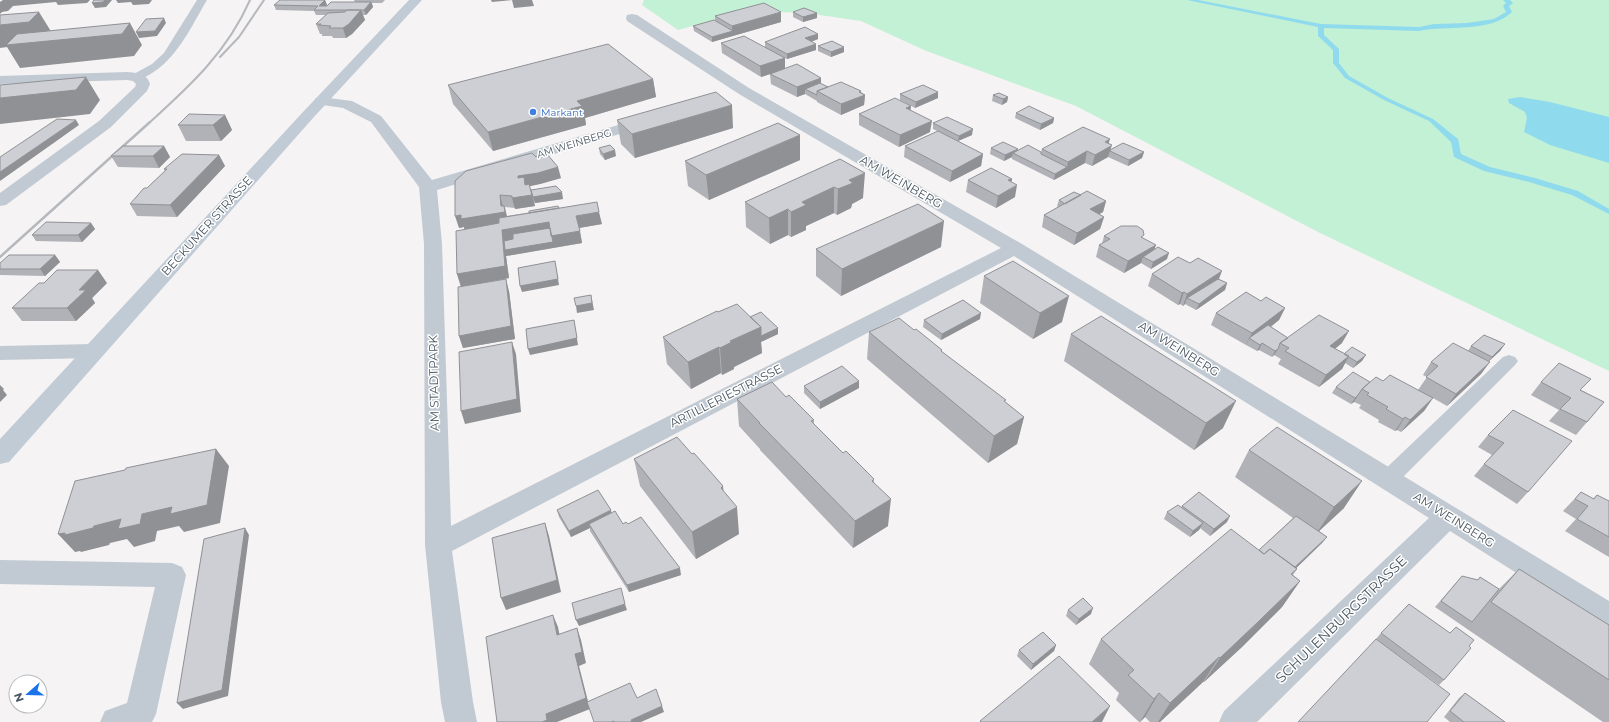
<svg xmlns="http://www.w3.org/2000/svg" width="1609" height="722" viewBox="0 0 1609 722" font-family="Montserrat,sans-serif">
<style>
.green{fill:#c3f1d5}
.water{fill:#90daee}
.lines{fill:none;stroke-linecap:round;stroke-linejoin:round}
.stream{fill:#90daee;fill-rule:evenodd}
.service{fill:#c1cad2;fill-rule:evenodd}
.minor{fill:#c1cad2;fill-rule:evenodd}
.secondary{fill:#c1cbd6;fill-rule:evenodd}
.rail-far1{stroke:#b5b8bd;stroke-width:2}
.rail{stroke:#b5b8bd;stroke-width:2.5}
.wall{fill:#b0b2b7}
.shaded-wall{fill:#909195}
.building{fill:#cdcfd5;stroke:#909195}
.shop-dot{fill:#3f7fe0;stroke:#fff;stroke-width:1.5}
.labels{text-anchor:middle;stroke-width:3;stroke-linejoin:round;paint-order:stroke}
.far-shop-label{font-size:10px;fill:#366cbe;stroke:#fff;text-anchor:start}
.far-street-label{font-size:10px;fill:#4a5661;stroke:#fff}
.street-label{font-size:12px;fill:#4a5661;stroke:#fff}
.near-street-label{font-size:14px;fill:#4a5661;stroke:#fff}
</style>
<rect width="100%" height="100%" fill="#f5f3f3"/>
<path class="green" d="M644 0H1609V371L1318 232 1076 106 924 50 861 21 806 13 745 11 678 30 642 5Z"/>
<path class="water" d="M1520 97 1550 102 1609 117V163L1550 145 1524 132 1527 118 1525 112 1509 103 1508 99Z"/>
<g class="lines">
<path class="stream" d="M1187 0H1198L1321 24 1419 27 1434 24 1467 23 1494 19 1506 12 1503 6 1506 3 1503 0H1510L1513 3 1509 6 1512 12C1491 33 1447 25 1419 31L1324 28V35L1339 49V63L1349 76 1388 98 1433 119 1458 139 1461 154 1490 167 1535 178 1578 191 1609 209V214L1572 195 1529 182 1484 171 1454 157 1451 142 1429 121 1384 100 1345 78 1333 63V50L1318 36V27Z"/>
<path class="service" d="M197 0H207C191 27 177 59 149 75 143 78 139 81 132 79L130 77 132 75 152 64 164 53Z
M1509 355 1515 357 1518 361 1515 365 1395 485 1388 487 1381 485 1378 479 1381 473 1503 357Z"/>
<path class="minor" d="M632 14 637 15 749 88 1022 244 1609 601V629L1599 625 1450 531 1257 722H1219L1224 711 1429 518 1014 256 452 551 473 702 477 722H445L441 702 425 545 424 244 419 187 371 122 343 108 316 104 314 101 316 98 321 97 352 101 381 116 432 180 642 118 647 116 652 118 655 121 652 124 437 190 442 244 451 526 1001 248 739 94 627 21 626 18 627 15Z
M127 72C137 73 147 73 150 84L147 91 111 127 6 205 0 206V193L99 121 135 87 136 84 133 81 127 80 0 84V76Z
M94 344 102 346 105 351 102 356 94 358 0 360V346Z
M0 560 172 563 182 567 186 575 156 714 152 722H100L105 711 127 703 155 587 0 584Z"/>
<path class="secondary" d="M409 0H422L313 118 9 462 0 464V439L303 112Z"/>
<path class="rail-far1" d="M220 57 239 37 264 0
M149 123C191 85 227 52 250 0"/>
<path class="rail" d="M0 257 150 122"/>
</g>
<path class="wall" d="M325 0 327 5 326 6 355 2 354 0H385L382 3H372L373 7 366 15H363L365 20 352 34 346 38H333L332 36H322V34H320L316 24 326 15H316L314 11 276 10 274 5Z
M793 12 817 13V18L803 22 793 17Z
M715 16 781 22 712 42 694 31 693 26 715 21Z
M818 34V39L811 42 816 50 787 59 785 58V69L761 77 722 53 721 43 765 47V42Z
M818 46 844 52 831 57 818 51Z
M770 74 821 84 828 87 861 92 865 95 864 105 841 115 817 102V101L805 94 797 97 771 84Z
M653 79 656 97 585 118 586 125 493 151 453 104 448 85Z
M900 94 938 98 915 108 900 100Z
M993 95 1008 97 1007 102 1002 105 992 101Z
M910 110 930 132 899 147 859 125V114Z
M1016 113 1054 118 1053 123 1040 130 1015 118Z
M225 115 232 130 221 141H186L178 125Z
M617 120 733 128 635 158 621 144Z
M933 123 972 135 958 141 933 129Z
M1109 143 1110 150 1144 152 1142 158 1128 166 1108 157 1092 166 1085 163 1054 180 1012 159V157L1004 161 990 154 991 148 1017 151 1041 152 1042 149Z
M164 146 170 157 159 168 118 167 111 156Z
M905 146 983 154 981 166 950 182 904 157Z
M599 148 616 156 605 160 600 154Z
M219 155 225 166 177 217 137 216 130 204 165 171 164 169Z
M536 157 561 178 540 184 529 186 531 190 563 199 535 203 534 201 535 206 515 209V208L505 207 507 216 559 208 602 224 579 228 582 243 506 256 509 278 488 282 509 291 515 339 463 348 459 336 461 286 457 274 464 229V227L459 228Z
M840 159 863 198 852 204 851 208 837 215 834 213 806 226V230L791 237 788 235 770 244 746 227 745 202Z
M800 160 709 200 688 186 685 161Z
M1012 179 1011 182 1015 197 996 208 966 192 968 180Z
M1081 195 1106 201 1103 212 1099 214 1104 217 1100 229 1074 245 1042 227 1044 215 1058 207 1057 206 1059 200Z
M91 223 95 229 82 242 36 241 32 235Z
M1104 236 1143 238 1154 249 1167 259 1151 269 1141 263 1124 273 1096 257 1099 245 1102 244Z
M941 247 841 296 816 276V249Z
M55 255 60 262 45 276 0 275V263Z
M1152 274 1219 279 1227 283 1225 290 1196 310 1185 304 1183 306 1180 304 1178 305 1148 286Z
M984 276 1062 322 1033 339 980 303Z
M107 283 92 298 95 303 76 321H22L12 308Z
M1261 301 1285 308 1279 320 1271 327 1288 338 1342 343 1335 349 1344 354 1362 361 1353 368 1345 363 1342 369 1319 387 1278 364 1281 359 1274 355 1272 357 1259 350 1257 351 1246 345 1211 325 1216 313Z
M718 312 750 317 778 334 761 342 762 353 734 367V369L722 375 721 373 691 389 667 364 663 337Z
M980 319 941 340 923 327 924 320Z
M914 330 942 350V352L1024 417 1017 444 988 463 867 359 869 332Z
M1071 334 1223 428 1194 450 1064 361Z
M1505 344 1500 351 1489 361 1481 374 1447 406 1433 398 1424 411 1401 432 1397 430 1395 431 1378 422 1379 420 1359 408 1361 405 1354 402 1351 404 1332 393 1336 387 1370 382 1383 381 1418 390 1427 377 1423 375 1431 362 1468 351 1471 346Z
M1541 382 1581 390 1604 402 1576 435 1549 421 1559 410 1531 395Z
M804 386 859 388 820 409 804 393Z
M786 397 814 420V424L843 453 874 479V482L888 526 853 548 760 450V449L739 426 737 399Z
M1513 410 1528 492 1517 504 1474 476 1484 464 1492 455 1478 447 1488 435Z
M1249 450 1344 508 1319 531 1327 537 1322 543 1296 568 1297 569 1293 575 1300 581 1282 607 1242 647 1204 682H1203L1160 722H1150L1145 717 1140 722H1139L1116 700 1119 693 1089 664 1101 639 1259 550 1293 518 1235 477Z
M692 454 723 486V491L739 534 696 559 640 486 634 459Z
M1581 492 1593 499 1597 495 1609 501V557L1565 531 1576 519 1563 511Z
M1182 506 1227 522 1210 536 1200 528 1199 530 1190 537 1164 519 1167 512 1181 507Z
M557 510 612 513 623 524H628L681 575 629 592 590 531V528L571 537 559 517Z
M1519 569 1609 625V722H1603L1435 607 1456 583 1499 589Z
M1068 610 1091 614 1076 625 1066 616Z
M1381 633 1444 680 1439 685 1376 639Z
M1056 645 1054 651 1031 670 1017 656 1019 650Z
M1465 693 1505 722H1450L1444 717 1459 698Z"/>
<path class="shaded-wall" d="M3 0H90L87 3 58 5 56 2 13 6 8 11 2 12 0 14V2Z
M105 0H112L106 7 95 8 92 3Z
M116 0H152L149 4 133 5 131 2 118 3Z
M325 0 327 5 322 10 319 6Z
M491 0H512L492 2Z
M512 0H532L534 6 514 8Z
M371 2 373 7 366 15 364 10Z
M361 10 365 20 352 34 346 38 343 28Z
M39 12 52 33 130 23 142 45 134 56 20 68 7 47 0 48V25Z
M781 12V22L712 42V37L732 31V26Z
M817 13V18L803 22V17Z
M164 18 166 23 157 36 139 38 136 32Z
M818 34V39L805 44V38Z
M816 44V50L787 59V54Z
M844 47V52L831 57V52Z
M785 58V69L761 77 760 66Z
M86 77 100 100 90 114 0 124V98Z
M821 78V88L805 89V94L797 97V87Z
M653 79 656 97 585 118 586 125 493 151 488 132 577 101Z
M861 91 860 97 865 95 864 105 841 115V104Z
M938 92V98L915 108 916 102Z
M1008 97 1007 102 1002 105 1003 99Z
M732 105 733 128 635 158 632 134Z
M911 106 910 117 906 108Z
M225 115 232 130 221 141 213 125Z
M1054 118 1053 123 1040 130 1041 124Z
M76 120 79 125 0 181V172Z
M932 121 930 132 899 147 900 135Z
M973 129 972 135 958 141 959 136Z
M800 135V160L709 200 706 175Z
M1110 139 1107 148 1112 145 1108 157 1092 166 1095 155 1105 142Z
M164 146 170 157 159 168 153 156Z
M1018 149 1016 155 1013 153 1012 157 1004 161 1005 155Z
M615 150 616 156 605 160 603 154Z
M1087 151 1085 163 1054 180 1055 174 1067 167 1068 162Z
M1144 152 1142 158 1128 166 1129 160Z
M983 154 981 166 950 182 952 171Z
M219 155 225 166 177 217 170 205Z
M558 167 561 178 540 184 526 187 532 195 535 206 515 209 512 198 518 176Z
M865 173 863 198 852 204 851 208 837 215 838 189 849 180Z
M1012 179 1010 190 1017 185 1015 197 996 208 998 196 1008 180Z
M834 187V213L806 226V230L791 237V212L802 202Z
M562 192 563 199 535 203 533 197Z
M500 195 503 207 504 206 507 217 508 223 465 231 464 227 459 228 455 216 501 206Z
M1106 201 1103 212 1087 221 1090 209Z
M788 209V235L770 244 769 218Z
M599 212 602 224 579 228 576 216Z
M1104 217 1100 229 1074 245 1077 233Z
M944 221 941 247 841 296 842 269Z
M549 222 580 231 582 243 506 256 509 278 461 287 457 274 502 230Z
M91 223 95 229 82 242 78 235Z
M1156 245 1152 257H1143L1141 263 1124 273 1128 261Z
M1169 253 1167 259 1151 269 1153 262Z
M55 255 60 262 45 276 40 269Z
M555 261 559 285 522 292 520 286Z
M98 270 107 283 92 298 95 303 76 321 67 308 79 290Z
M1222 271 1217 284 1187 298 1185 304 1183 306 1187 294Z
M506 279 509 291 515 339 463 348 459 336Z
M1227 283 1225 290 1196 310 1199 304Z
M1184 292 1180 304 1178 305 1182 293Z
M591 295 594 310 577 313 576 306Z
M1069 296 1062 322 1033 339 1040 313Z
M1285 308 1279 320 1252 340 1249 338 1246 345 1252 333Z
M981 313 980 319 941 340 942 334Z
M574 320 578 345 530 355 528 349Z
M761 327 778 328V334L761 342 762 353 734 367V369L722 375 720 348 730 341Z
M1349 331 1342 343 1323 358 1330 346Z
M512 342 516 354 521 412 465 424 461 411Z
M1262 343 1259 350 1257 351 1260 345Z
M1505 344 1500 351 1487 363 1492 357Z
M719 347 721 373 691 389 688 362Z
M1278 349 1274 355 1272 357 1275 351Z
M1366 355 1362 361 1353 368 1357 362Z
M1349 356 1342 369 1319 387 1326 375Z
M1490 362 1481 374 1447 406 1456 394Z
M859 381V388L820 409V402Z
M0 385 4 389 3 390 7 395 0 402Z
M1358 395 1354 402 1351 404 1355 398Z
M1433 398 1424 411 1401 432 1410 420Z
M1236 401 1223 428 1194 450 1206 423Z
M1024 417 1017 444 988 463 994 436Z
M1405 417 1397 430 1395 431 1403 419Z
M216 449 229 466 220 523 184 532 179 526 157 531 155 541 134 547 127 539 110 543 109 545 81 552 80 551 75 552 58 534 142 514Z
M1362 481 1344 508 1316 534 1334 507Z
M723 486 726 513 737 507 739 534 696 559 692 532 721 488Z
M891 499 888 526 853 548 855 521Z
M611 510 612 517 589 524 590 528 571 537 569 531Z
M1230 516 1227 522 1210 536 1214 529Z
M545 523 549 536 561 592 506 610 501 598Z
M1203 523 1199 530 1190 537 1193 531Z
M245 528 249 535 228 696 183 709 177 703Z
M1327 537 1322 543 1282 582 1286 576Z
M680 568 681 575 629 592 627 585Z
M1300 581 1282 607 1242 647 1204 682 1220 658Z
M625 604 627 610 579 626 576 620Z
M1093 608 1091 614 1076 625 1079 619Z
M553 615 558 627 562 647 557 635Z
M577 628 581 640 586 663 579 666 590 709 557 722H542L546 714 575 654Z
M1056 645 1054 651 1031 670 1033 664Z
M1219 657 1203 682 1160 722H1158L1170 703Z
M1159 693 1145 717 1140 722 1154 699Z
M662 706 664 712 641 722H631V720Z
M1110 706 1102 722H1092Z"/>
<path class="building" d="M94 0H105L103 2 92 3Z
M280 0H325L319 6H327L331 2H371L364 10H314L318 6 274 5Z
M764 3 781 12 732 26 715 16Z
M804 8 817 13 803 17 793 12Z
M347 10H361L349 24 343 28H329L331 26 319 25 321 24H316L328 13 345 12Z
M39 12 29 22 0 25V15Z
M164 18 155 31 136 32 146 19Z
M714 20 733 31 712 37 693 26Z
M130 23 122 34 6 45 17 34Z
M805 27 818 34 805 38 816 44 787 54 765 42Z
M744 36 785 58 760 66 721 43Z
M832 41 844 47 831 52 818 46Z
M608 44 653 79 577 101 582 106 488 132 448 85Z
M797 64 821 78 797 87 770 74Z
M86 77 76 90 0 98V85Z
M841 82 861 91 859 92 865 95 841 104 817 91Z
M820 83 828 87 817 91V95L805 89Z
M923 85 938 92 916 102 900 94Z
M716 92 732 105 632 134 617 120Z
M999 93 1008 97 1003 99 993 95Z
M895 98 911 106 906 108 932 121 900 135 859 114Z
M1029 106 1054 118 1041 124 1016 113Z
M189 114 225 115 213 125H178Z
M947 117 973 129 959 136 933 123Z
M57 119 76 120 0 172V157Z
M778 123 800 135 706 175 685 161Z
M1083 127 1110 139 1105 142 1112 145 1111 146 1095 155 1087 151 1068 162 1042 149Z
M938 131 983 154 952 171 905 146Z
M1003 142 1018 149 1005 155 991 148Z
M1123 143 1144 152 1129 160 1110 151V150Z
M610 145 615 150 603 154 599 148Z
M1028 145 1041 152V154L1067 167 1055 174 1013 153Z
M123 146H164L153 156H111Z
M532 153 536 157 547 154 558 167 538 173 518 176V178L524 177 525 185 529 184 532 195 512 198V196L500 195 501 206H504L505 212 461 219V215L455 216V181L466 171Z
M182 154 219 155 170 205 130 204 144 188H147L167 169H164Z
M840 159 865 173 849 180 853 183 838 189 834 187 802 202 806 205 791 212 788 209 769 218 745 202Z
M991 168 1012 179 1008 180 1017 185 998 196 968 180Z
M556 186 562 192 533 197 531 190Z
M1087 191 1106 201 1090 209 1104 217 1077 233 1044 215Z
M1074 192 1081 195 1065 204 1059 200Z
M597 202 599 212 576 216 580 231 551 236 549 222 502 230 505 266 457 274 456 231 499 223V218Z
M918 204 944 221 842 269 816 249Z
M558 206 559 208 529 213V211Z
M46 222 91 223 78 235H32Z
M1121 226H1137L1143 230 1144 235 1141 237 1156 245 1128 261 1099 245 1110 239 1104 236Z
M550 228 553 242 505 250 504 241 513 239V234Z
M1158 247 1169 253 1153 262 1143 257Z
M9 255H55L40 269H0V263Z
M1178 257 1190 263 1198 258 1222 271 1187 294 1184 292 1182 293 1152 274Z
M555 261 558 279 520 286 518 268Z
M1013 261 1069 296 1040 313 984 276Z
M57 270H98L79 290H86L67 308H12L39 283H44Z
M506 279 511 326 459 336 458 287Z
M1218 279 1227 283 1199 304 1187 298Z
M1246 292 1261 301 1266 297 1285 308 1252 333 1216 313Z
M591 295 592 303 576 306 574 298Z
M963 300 981 313 942 334 924 320Z
M737 304 761 327 730 341 732 342 720 348 719 347 688 362 663 337 717 311 718 312Z
M761 312 778 328 761 336V327L750 317Z
M1319 315 1349 331 1330 346 1349 356 1326 375 1285 351 1289 348 1280 343Z
M1101 316 1236 401 1206 423 1071 334Z
M899 318 914 330 916 329 942 350 941 351 1006 400 1004 401 1024 417 994 436 869 332Z
M574 320 577 338 528 349 526 329Z
M1268 325 1288 338 1280 343 1278 349 1275 351 1262 343 1260 345 1249 338Z
M1484 335 1505 344 1492 357 1471 346Z
M512 342 517 399 461 411 459 352Z
M1453 343 1490 362 1456 394 1426 377 1438 366 1431 362Z
M1352 347 1366 355 1357 362 1344 354Z
M1559 363 1591 379 1580 390 1604 402 1587 422 1560 409 1571 398 1541 382Z
M842 366 859 381 820 402 804 386Z
M1353 372 1370 382 1362 389 1358 395 1355 398 1336 387Z
M1390 375 1433 398 1410 420 1405 417 1403 419 1386 409 1388 407 1367 395 1369 393 1362 389 1376 377 1383 381Z
M772 382 786 397 789 395 814 420 811 421 843 453 846 451 874 479 872 481 891 499 855 521 759 423H760L737 399Z
M1513 410 1572 441 1528 492 1484 464 1504 443 1488 435Z
M1277 427 1362 481 1334 507 1249 450Z
M677 437 692 454 694 453 723 486 721 488 737 507 692 532 634 459Z
M216 449 207 505 170 514 172 507 142 514 140 524 118 529 121 519 94 526 93 528 65 535V533L58 534 75 481 125 470 126 468Z
M598 490 611 510 569 531 557 510Z
M1199 492 1230 516 1214 529 1182 506Z
M1581 492 1594 499 1597 495 1609 501V537L1577 519 1588 506 1575 499Z
M1178 505 1203 523 1193 531 1167 512Z
M615 511 623 524 626 522 628 524 641 517 680 568 627 585 589 524Z
M1296 516 1327 537 1295 567 1270 549 1264 554 1259 550Z
M545 523 557 580 501 598 492 538Z
M245 528 222 690 177 703 204 539Z
M1231 529 1264 554 1270 549 1297 569 1291 574 1300 581 1259 621 1220 658 1219 657 1170 703 1159 693 1154 699 1128 675 1134 670 1101 639Z
M1519 569 1609 625V680L1491 602Z
M1462 576 1478 580 1480 577 1499 589 1472 622 1441 601Z
M621 588 625 604 576 620 572 603Z
M1083 598 1093 608 1079 619 1068 610Z
M1409 604 1450 633 1456 627 1474 640 1469 646 1471 648 1444 680 1381 633Z
M553 615 557 635 577 628 582 652 575 654 586 698 546 714 547 720 542 722H497L486 637Z
M1043 632 1056 645 1033 664 1019 650Z
M1376 639 1450 694 1427 722H1298Z
M1059 656 1110 706 1092 722H981L980 721Z
M630 683 637 698 656 689 662 706 631 720 632 722H614V721L611 722H594L587 702Z
M1465 693 1505 722H1464L1450 711Z"/>
<circle class="shop-dot" cx="533" cy="112" r="4"/>
<g class="labels">
<g class="far-shop-label">
<text x="541" y="116">Markant</text>
</g>
<g class="far-street-label">
<text transform="translate(574 143) rotate(-17)" y="4">AM WEINBERG</text>
</g>
<g class="street-label">
<text transform="translate(901 182) rotate(30)" y="4">AM WEINBERG</text>
<text transform="translate(207 226) rotate(-48)" y="4">BECKUMER STRASSE</text>
<text transform="translate(1179 349) rotate(32)" y="4">AM WEINBERG</text>
<text transform="translate(434 383) rotate(-91)" y="4">AM STADTPARK</text>
<text transform="translate(726 396) rotate(-27)" y="4">ARTILLERIESTRASSE</text>
<text transform="translate(1454 520) rotate(32)" y="4">AM WEINBERG</text>
</g>
<g class="near-street-label">
<text transform="translate(1341 619) rotate(-44)" y="5">SCHULENBURGSTRASSE</text>
</g>
</g>
<g transform="translate(28 694) rotate(250)"><circle r="19" fill="#ffffff" stroke="#b7bbc0"/>
<path d="M0-3L7 15L0 10L-7 15Z" fill="#1a73e8"/>
<text y="-6" font-size="11" font-weight="bold" text-anchor="middle" fill="#4a5661">N</text>
</g>
</svg>
